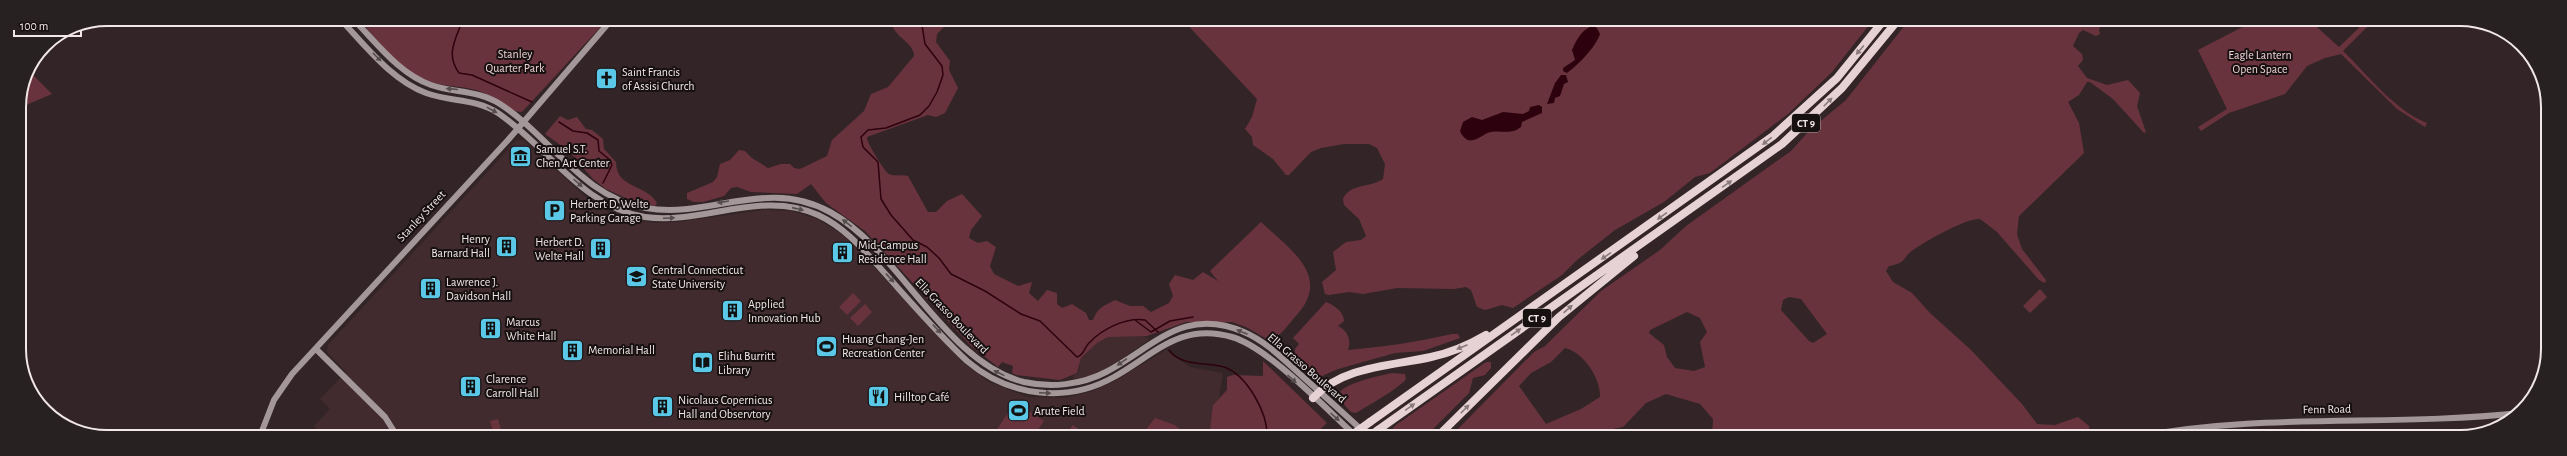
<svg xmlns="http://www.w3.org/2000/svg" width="2567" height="456" viewBox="0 0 2567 456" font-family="'Alegreya Sans',sans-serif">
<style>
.built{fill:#412b2e}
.green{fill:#69333d;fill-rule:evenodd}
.water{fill:#2d020e}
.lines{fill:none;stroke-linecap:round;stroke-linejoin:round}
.stream{stroke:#2d020e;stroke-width:1.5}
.secondary{stroke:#a49799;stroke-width:6}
.highway{stroke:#e6d1d4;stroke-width:8}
.highway-bridge{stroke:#e6d1d4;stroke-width:8}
.oneway{fill:#897a7c}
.oneway2{fill:#564d4e}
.labels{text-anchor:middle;stroke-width:4;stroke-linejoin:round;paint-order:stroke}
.shield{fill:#171011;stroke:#b0a6a8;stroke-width:1}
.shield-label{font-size:11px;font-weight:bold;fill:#f1e7e8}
.park-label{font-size:12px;fill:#eed3d6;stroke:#171011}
.poi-label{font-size:12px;fill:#f1e7e8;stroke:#171011;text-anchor:start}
.street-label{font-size:12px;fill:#f1e7e8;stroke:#171011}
.rim{fill:none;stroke:#f1e7e8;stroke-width:2}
</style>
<rect width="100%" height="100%" fill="#332527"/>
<path class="built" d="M517 140 524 141 586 197 612 214 632 219 655 223 678 222 764 210 792 211 817 219 843 235 860 252 960 360 987 381 1027 397 1065 398 1093 391 1115 381 1166 350 1190 367 1223 373 1219 398 1213 405 1209 437 324 436 314 426 330 409 320 399 346 372 327 352 328 345Z
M1141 335 1150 339 1110 367 1089 376 1077 379 1072 377 1079 370 1081 358 1097 343 1108 337Z
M2428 430 2454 433 2458 437H2420Z"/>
<path class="green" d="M358 19H608L522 112C509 112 494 97 482 92 466 86 450 87 434 83 402 74 380 42 358 19Z
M892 19H965L966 22 961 26H945L937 34 936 42 950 61 949 70 958 88 945 113 936 117 928 115 867 137C866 142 885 172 889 174 895 177 902 174 908 176L928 212H936L947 201 962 194 982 216 971 230 969 238 978 243 987 241 996 247 990 266 994 274 1018 286 1032 282 1029 293 1038 301 1047 290 1057 293V304L1062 308 1072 304 1086 313 1089 320H1093C1098 307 1104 306 1115 300L1130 306H1143L1151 312 1169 303 1173 296 1169 284 1175 275 1193 280 1203 272 1218 281 1210 271 1261 222C1291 250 1333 277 1295 317 1289 324 1281 335 1273 339H1267L1246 327 1232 322H1186L1147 336 1108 337 1097 343 1081 358 1077 373 1060 380 1016 375 1012 373 1013 366 1002 362 998 367 971 346 865 231 826 203 811 184 797 194 751 192 737 187 731 188 724 196 703 202H694L687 199V193L713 182 717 177 720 164 730 160 739 150 745 151 752 158 768 168 781 164H790L794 168 800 169 827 156 832 140 864 111 871 94 888 87 914 56C915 42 890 36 892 19Z
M1182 19 1873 20 1832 72 1788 114 1710 173 1695 177 1664 202 1615 230 1577 260 1562 275 1513 308 1502 305 1485 310 1477 307 1471 290 1466 287 1454 289 1397 288 1363 294 1349 292 1329 295 1325 294 1322 282 1336 270 1333 252 1346 242 1361 240 1366 236 1359 219 1344 205 1343 199C1350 183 1370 188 1383 179L1385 164 1377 148 1369 144H1344L1321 148 1311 152 1289 175H1286L1273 159 1253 145 1252 137 1245 129 1252 117 1257 99Z
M1909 20H2097L2102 22 2099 30 2100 34 2096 36 2083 30 2079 33 2073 46 2082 54 2083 60 2078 66 2087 78 2107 85 2128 80 2140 93 2137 106 2146 132 2144 133 2113 99 2090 82H2087L2079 95 2068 102 2079 123 2084 153 2019 216 2017 234 2022 249 2046 280 2045 283 2039 280 1997 232 1980 219C1966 218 1926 241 1913 250 1901 258 1909 262 1889 266L1886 271 1893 282 1912 293 1930 313 1971 350 2022 404 2037 424 2055 425 2078 417 2089 426 2090 436 1712 437 1713 419 1700 404 1666 394 1646 403 1623 427 1569 437H1450L1534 352 1545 346 1601 291 1660 250 1686 226 1791 151 1811 129 1846 100ZM1789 297 1801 299 1827 334 1813 343 1809 341 1781 310 1783 300ZM1687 312 1700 318 1707 332 1700 342 1705 367 1694 371 1675 368 1667 357 1664 345 1649 333 1650 330ZM1565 348C1583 352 1601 378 1600 397L1581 409 1546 424 1519 386 1531 373 1551 362Z
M2256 20H2309L2339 47 2364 23 2367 27 2343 51C2369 76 2394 110 2427 123L2425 127 2397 109 2341 54 2325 58 2307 66 2285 94 2229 113 2201 131 2198 127 2227 109 2198 50Z
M28 70 52 94 19 108 26 73Z
M560 116 568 120 577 117 586 129 592 130 603 139 604 149 616 162C616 189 647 184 657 203L655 206 628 199 606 189 593 179 569 151 545 134Z
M2040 289 2047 297 2030 313 2023 306Z
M853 293 861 301 847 315 839 307Z
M1326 302C1334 305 1344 312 1344 321L1338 326C1347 330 1352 340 1348 350 1383 347 1417 342 1452 334H1458L1460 338 1423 351 1395 353 1338 369 1322 376 1310 377 1289 357 1292 352 1295 354V349L1299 344 1293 338Z
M865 304 872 312 858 326 850 318Z
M1263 361 1327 423 1312 437H1209L1213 405 1227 390V377L1233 375 1263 376Z
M1486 362H1491V368L1485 375 1473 378 1469 393 1425 437H1385L1396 425Z
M1392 373 1405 374 1406 379C1401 387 1366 407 1356 413L1351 412 1337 397C1340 383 1380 376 1392 373Z
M1015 402 1044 421 1033 437H992Z
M1155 418 1175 425 1189 437H1140Z
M498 419 502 433 494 435 490 421Z
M1073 425 1089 437H1064Z"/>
<path class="water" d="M1593 26 1597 28 1600 34C1596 47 1577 66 1567 73L1563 71V68L1575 60 1572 50C1576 40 1583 28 1593 26Z
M1561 75H1566L1568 82 1564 84 1560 96 1555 98 1554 103 1547 104 1555 83Z
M1539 105 1542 107V113L1522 122 1521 127C1511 135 1503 130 1491 132 1482 133 1469 151 1460 131L1463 122 1472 117 1482 120 1503 112 1523 114 1529 111 1530 107Z"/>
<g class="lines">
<path class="stream" d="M463 19C456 39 445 54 459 73L472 75 532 102
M921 19 925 44 942 66 943 75 937 92 929 106 920 115 886 128 868 130 861 137 863 147 878 162 881 199 891 215 913 240 927 247 939 258 951 274 985 291 1021 314 1040 321 1077 357C1084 355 1084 348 1089 343 1102 329 1126 317 1145 320L1158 332
M559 122 573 131 587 133 598 140 599 151 610 160 612 165 603 183
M1135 320 1151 332 1170 321 1193 317
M1169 350C1181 367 1207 362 1224 367 1247 375 1268 413 1267 437"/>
<path class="secondary" d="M340 19C365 45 391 80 426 93 450 102 475 98 498 113 548 147 582 207 645 217 703 225 762 189 818 215 844 227 862 248 881 269 909 300 936 332 967 361 1008 396 1066 404 1114 377 1155 354 1180 322 1232 337 1268 347 1327 410 1357 437
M353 19C376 42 399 74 431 85 454 93 478 90 500 104 550 136 583 198 646 208 710 219 766 177 830 212 900 250 944 362 1024 382 1051 388 1081 385 1106 372 1154 347 1183 306 1244 332 1267 342 1284 360 1302 376 1324 396 1347 416 1369 437
M316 349 385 417 397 436
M260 436 274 400 292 374 508 140 612 19
M2136 437C2263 412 2392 427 2520 413"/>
<path class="highway" d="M1313 398C1342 366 1392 366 1431 357 1450 353 1469 345 1486 335
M1370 422 1773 136 1837 78 1884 20
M1378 430 1782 144 1842 88 1898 20
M1437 437 1559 317 1634 256"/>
<path class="highway-bridge" d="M1349 437 1370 422
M1368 437 1378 430"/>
</g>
<defs><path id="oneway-solid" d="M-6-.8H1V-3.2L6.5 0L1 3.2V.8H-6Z"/></defs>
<g class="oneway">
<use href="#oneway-solid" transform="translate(1860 50) rotate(130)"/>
<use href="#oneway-solid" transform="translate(1828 102) rotate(-45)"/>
<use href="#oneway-solid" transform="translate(1767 141) rotate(142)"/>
<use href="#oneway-solid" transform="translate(1727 184) rotate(-35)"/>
<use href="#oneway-solid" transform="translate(1662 216) rotate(145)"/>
<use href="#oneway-solid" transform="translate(1606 256) rotate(145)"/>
<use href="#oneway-solid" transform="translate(1568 309) rotate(-41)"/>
<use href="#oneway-solid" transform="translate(1516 332) rotate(-35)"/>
<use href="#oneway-solid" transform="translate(1462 347) rotate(157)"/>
<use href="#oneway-solid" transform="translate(1410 407) rotate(-35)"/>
<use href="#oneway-solid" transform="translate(1465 409) rotate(-45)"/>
</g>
<g class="oneway2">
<use href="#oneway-solid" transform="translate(377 57) rotate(45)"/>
<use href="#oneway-solid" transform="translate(452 89) rotate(-175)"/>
<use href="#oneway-solid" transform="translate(492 110) rotate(29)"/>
<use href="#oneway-solid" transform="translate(578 183) rotate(42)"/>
<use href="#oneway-solid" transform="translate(723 202) rotate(171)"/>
<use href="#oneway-solid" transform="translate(798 209) rotate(13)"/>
<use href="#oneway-solid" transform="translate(669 218) rotate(-2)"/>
<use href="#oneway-solid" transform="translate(847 223) rotate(-142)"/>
<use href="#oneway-solid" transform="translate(890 278) rotate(47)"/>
<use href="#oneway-solid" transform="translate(937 329) rotate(47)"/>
<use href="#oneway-solid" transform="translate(1242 332) rotate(-158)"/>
<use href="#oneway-solid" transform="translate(1122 362) rotate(146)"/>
<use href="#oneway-solid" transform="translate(999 373) rotate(-154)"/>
<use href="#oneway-solid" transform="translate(1292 379) rotate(42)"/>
<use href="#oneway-solid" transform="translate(1045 393) rotate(3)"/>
<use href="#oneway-solid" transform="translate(1335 417) rotate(42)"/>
</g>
<defs>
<symbol id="church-square" viewBox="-11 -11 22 22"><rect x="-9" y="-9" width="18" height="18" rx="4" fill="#5ac8e6" stroke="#171011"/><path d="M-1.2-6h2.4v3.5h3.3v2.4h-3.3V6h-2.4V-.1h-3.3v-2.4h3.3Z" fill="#111"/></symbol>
<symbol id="museum-square" viewBox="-11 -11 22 22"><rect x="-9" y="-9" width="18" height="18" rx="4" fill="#5ac8e6" stroke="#171011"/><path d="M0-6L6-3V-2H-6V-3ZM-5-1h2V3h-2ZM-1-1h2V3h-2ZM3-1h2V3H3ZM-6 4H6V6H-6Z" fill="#111"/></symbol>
<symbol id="parking-square" viewBox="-11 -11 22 22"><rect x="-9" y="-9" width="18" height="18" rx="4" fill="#5ac8e6" stroke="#171011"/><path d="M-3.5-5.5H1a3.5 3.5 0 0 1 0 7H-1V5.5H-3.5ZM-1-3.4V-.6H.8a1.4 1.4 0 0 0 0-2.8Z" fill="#111"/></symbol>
<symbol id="building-square" viewBox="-11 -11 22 22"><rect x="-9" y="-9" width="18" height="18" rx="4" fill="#5ac8e6" stroke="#171011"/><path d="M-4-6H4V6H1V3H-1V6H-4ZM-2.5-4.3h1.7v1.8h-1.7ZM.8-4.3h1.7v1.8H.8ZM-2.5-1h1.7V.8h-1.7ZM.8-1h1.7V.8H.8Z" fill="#111"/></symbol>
<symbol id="university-square" viewBox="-11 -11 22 22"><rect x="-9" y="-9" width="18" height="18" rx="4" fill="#5ac8e6" stroke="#171011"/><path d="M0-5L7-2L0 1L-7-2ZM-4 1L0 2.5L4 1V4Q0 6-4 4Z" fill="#111"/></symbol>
<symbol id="stadium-square" viewBox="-11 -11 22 22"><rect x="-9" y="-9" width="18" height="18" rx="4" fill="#5ac8e6" stroke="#171011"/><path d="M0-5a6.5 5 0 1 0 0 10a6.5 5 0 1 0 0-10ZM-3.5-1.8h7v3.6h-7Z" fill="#111"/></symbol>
<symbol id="library-square" viewBox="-11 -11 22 22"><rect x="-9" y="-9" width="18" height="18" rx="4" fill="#5ac8e6" stroke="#171011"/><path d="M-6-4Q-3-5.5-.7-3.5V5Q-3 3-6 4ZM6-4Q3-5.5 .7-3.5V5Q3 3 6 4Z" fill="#111"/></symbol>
<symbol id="restaurant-square" viewBox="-11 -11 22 22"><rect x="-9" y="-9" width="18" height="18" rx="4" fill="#5ac8e6" stroke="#171011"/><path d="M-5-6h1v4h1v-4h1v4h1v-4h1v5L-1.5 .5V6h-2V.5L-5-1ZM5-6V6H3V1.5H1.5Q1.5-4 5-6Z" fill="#111"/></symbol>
</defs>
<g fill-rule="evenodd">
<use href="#church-square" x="594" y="66" width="25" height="25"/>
<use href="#museum-square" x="508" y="144" width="25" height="25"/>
<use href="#parking-square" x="542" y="198" width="25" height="25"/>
<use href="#building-square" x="494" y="234" width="25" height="25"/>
<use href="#building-square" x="588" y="236" width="25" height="25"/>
<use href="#building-square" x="830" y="240" width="25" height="25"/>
<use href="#university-square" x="624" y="264" width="25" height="25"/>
<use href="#building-square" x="418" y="276" width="25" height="25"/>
<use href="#building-square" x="720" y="298" width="25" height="25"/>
<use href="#building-square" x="478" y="316" width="25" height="25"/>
<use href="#stadium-square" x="814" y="334" width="25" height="25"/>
<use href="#building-square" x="560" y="338" width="25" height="25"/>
<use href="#library-square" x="690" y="350" width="25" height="25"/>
<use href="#building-square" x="458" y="374" width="25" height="25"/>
<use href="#restaurant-square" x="866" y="384" width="25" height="25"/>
<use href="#building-square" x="650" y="394" width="25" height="25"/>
<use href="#stadium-square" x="1006" y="398" width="25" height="25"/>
</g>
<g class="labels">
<g class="shield">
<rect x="1792" y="114" width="28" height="18" rx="3"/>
<rect x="1523" y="309" width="28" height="18" rx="3"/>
</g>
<g class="shield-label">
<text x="1806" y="127">CT 9</text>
<text x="1537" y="322">CT 9</text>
</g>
<g class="park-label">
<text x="515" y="58">Stanley<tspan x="515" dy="14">Quarter Park</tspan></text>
<text x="2260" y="59">Eagle Lantern<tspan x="2260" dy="14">Open Space</tspan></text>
</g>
<g class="poi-label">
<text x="622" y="76">Saint Francis<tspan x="622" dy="14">of Assisi Church</tspan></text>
<text x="536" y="153">Samuel S.T.<tspan x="536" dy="14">Chen Art Center</tspan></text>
<text x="570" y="208">Herbert D. Welte<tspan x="570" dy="14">Parking Garage</tspan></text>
<text x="490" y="243" text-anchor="end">Henry<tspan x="490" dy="14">Barnard Hall</tspan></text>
<text x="584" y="246" text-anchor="end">Herbert D.<tspan x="584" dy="14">Welte Hall</tspan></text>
<text x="858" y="249">Mid-Campus<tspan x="858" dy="14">Residence Hall</tspan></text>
<text x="652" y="274">Central Connecticut<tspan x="652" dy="14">State University</tspan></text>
<text x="446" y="286">Lawrence J.<tspan x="446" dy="14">Davidson Hall</tspan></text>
<text x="748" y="308">Applied<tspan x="748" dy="14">Innovation Hub</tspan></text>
<text x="506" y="326">Marcus<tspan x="506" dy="14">White Hall</tspan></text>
<text x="842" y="343">Huang Chang-Jen<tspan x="842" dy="14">Recreation Center</tspan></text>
<text x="588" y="354">Memorial Hall</text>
<text x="718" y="360">Elihu Burritt<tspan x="718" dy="14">Library</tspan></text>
<text x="486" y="383">Clarence<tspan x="486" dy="14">Carroll Hall</tspan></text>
<text x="894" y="401">Hilltop Café</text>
<text x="678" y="404">Nicolaus Copernicus<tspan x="678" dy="14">Hall and Observtory</tspan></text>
<text x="1034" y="415">Arute Field</text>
</g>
<g class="street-label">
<text transform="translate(421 216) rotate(-47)" y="4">Stanley Street</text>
<text transform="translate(952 316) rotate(46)" y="4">Ella Grasso Boulevard</text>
<text transform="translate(1307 368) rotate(41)" y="4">Ella Grasso Boulevard</text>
<text transform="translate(2327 409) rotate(-1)" y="4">Fenn Road</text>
</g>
</g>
<path d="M0 0H2567V456H0ZM107 26H2460A81 81 0 0 1 2541 107V349A81 81 0 0 1 2460 430H107A81 81 0 0 1 26 349V107A81 81 0 0 1 107 26Z" fill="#282122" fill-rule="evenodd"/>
<path class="rim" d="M107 26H2460A81 81 0 0 1 2541 107V349A81 81 0 0 1 2460 430H107A81 81 0 0 1 26 349V107A81 81 0 0 1 107 26Z"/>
<path d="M14 30v6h67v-6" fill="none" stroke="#f1e7e8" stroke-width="2"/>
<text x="20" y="30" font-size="12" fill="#f1e7e8" stroke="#171011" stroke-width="3" paint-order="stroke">100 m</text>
</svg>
